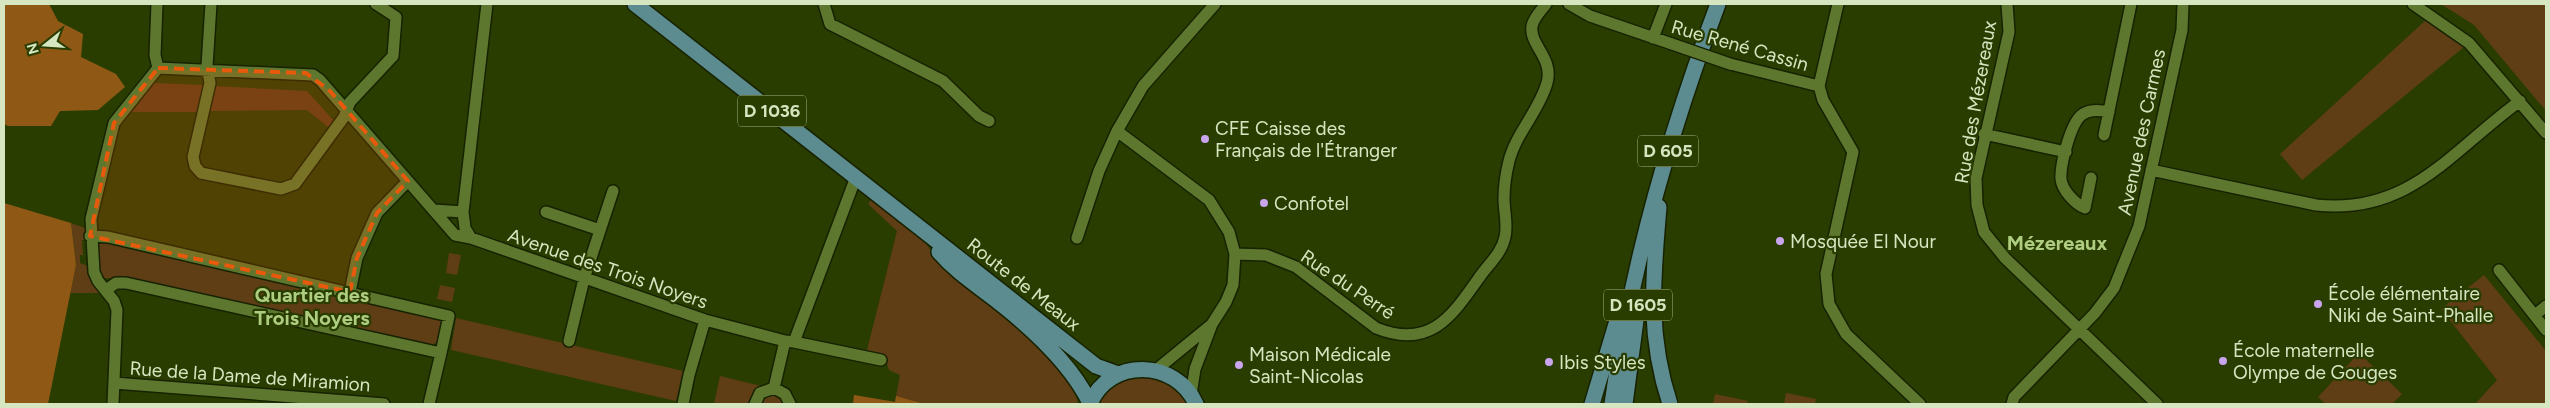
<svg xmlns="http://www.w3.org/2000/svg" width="2550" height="408" viewBox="0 0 2550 408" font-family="Figtree,sans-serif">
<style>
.green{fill:#5f3d15}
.forest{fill:#8f5915}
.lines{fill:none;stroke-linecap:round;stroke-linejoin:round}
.street-casing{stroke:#162200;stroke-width:14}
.primary-casing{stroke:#162200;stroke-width:18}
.street{stroke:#5d782e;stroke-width:11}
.primary{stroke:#5c8c8f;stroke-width:15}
.street-bridge-casing{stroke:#162200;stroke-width:14;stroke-linecap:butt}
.street-bridge{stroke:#5d782e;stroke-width:11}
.marked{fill:#e8590c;fill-opacity:0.2;stroke:#e8590c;stroke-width:4;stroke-dasharray:10 6;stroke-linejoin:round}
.poi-dot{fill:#c9a5ee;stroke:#2a3d01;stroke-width:2}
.labels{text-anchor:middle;stroke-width:4.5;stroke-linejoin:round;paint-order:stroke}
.shield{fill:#2a3d01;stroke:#a2b387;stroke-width:1}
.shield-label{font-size:18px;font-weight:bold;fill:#d5e6c0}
.street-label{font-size:19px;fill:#d5e6c0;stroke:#2a3d01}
.poi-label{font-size:19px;fill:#d5e6c0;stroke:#2a3d01;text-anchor:start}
.neighbourhood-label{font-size:20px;font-weight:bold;fill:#aecd81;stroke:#2a3d01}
</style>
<rect width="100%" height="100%" fill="#2a3d01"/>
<path class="green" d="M2441 4H2546V111L2474 25Z
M2426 20 2464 47 2302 180 2280 154Z
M154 83 204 85 197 112H132Z
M213 86 307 91 334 121 328 127 307 110 208 111Z
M873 197C890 212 909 226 925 243 929 247 932 253 937 257 970 290 1071 360 1078 404H853L854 395 895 402 900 375 889 370 885 356 867 350 897 231 868 204Z
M71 223 85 228V240H82L83 255H80V263L88 266 91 278 103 293H70L76 265Z
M103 241 441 318 438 341 432 345 122 278H105C96 268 94 254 98 242Z
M449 253 461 255 457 275 446 273Z
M2484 275 2546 351V404H2475L2497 380 2441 309Z
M440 285 455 288 452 302 437 299Z
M456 318 683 371 676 401 451 350Z
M2359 353 2402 394 2392 404H2326L2318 397Z
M1136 375C1158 379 1177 382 1188 404H1096L1110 386Z
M720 376 761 386 751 404H714Z
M770 393 779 394 785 404H759L763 396Z
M1786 393 1816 399 1815 404H1784Z
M1715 394 1748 401 1747 404H1713Z"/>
<path class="forest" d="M4 4H49L58 21 83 34 81 57 116 74 125 87 98 110 60 111 51 126H8L4 124Z
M4 203 71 223 76 265 48 404H4Z
M854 395 895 402 896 396 924 404H853Z"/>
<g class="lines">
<defs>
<path id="street" d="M157 4 155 55 158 68
M211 4 207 66 210 83 193 157 195 166 201 173 281 189 295 184 344 117 350 102 393 56 396 17 376 4
M824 4 830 24 943 81 979 116 989 121
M1569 4 1590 16 1672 44
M1838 4 1819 86 1823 100 1853 152 1826 274 1829 304 1846 334 1920 404
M2007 4 2009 32 1976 178 1977 205 1984 232 2005 258 2157 404
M2413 4 2469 43 2546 133
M1653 38 1666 4
M1730 64 1819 86
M1117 131 1209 200 1229 232 1235 254 1233 285 1226 302 1212 324 1195 369 1191 395
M1984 134 2066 152
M2104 135 2131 4
M2151 170 2316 205C2410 215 2451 151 2520 101
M2091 178 2085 208C2075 204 2062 190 2061 179 2060 165 2071 121 2083 114 2091 109 2100 110 2109 112
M434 210 463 212
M546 212 600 230
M90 236 108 237 449 316 441 353 126 283H116L106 290
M471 238 465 228 463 212 487 4
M1077 238 1099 171 1117 131 1143 86 1215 4
M1235 254 1266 255 1296 267 1376 328C1431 350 1452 316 1481 275 1490 263 1502 252 1505 237 1508 225 1504 211 1504 199 1504 187 1506 173 1509 161 1516 133 1539 111 1547 83 1554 58 1529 45 1532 26 1534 17 1541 11 1546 4
M2499 270 2546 330
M350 292 357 258 377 213 408 181
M2535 315 2546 306
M569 341 584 279 613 191
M794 342 881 360
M1156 370 1211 325
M114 383 384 404
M774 388 785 341
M113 404 117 310 114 301 98 281 94 272 91 219 114 123 158 68 313 75 320 80 455 235 471 238 705 320 785 341 794 342 856 177
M429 404 441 353
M683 404 689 375 705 320
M755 404 760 393 774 388 785 394 790 404
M2012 404 2014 397 2095 313 2114 288 2139 226 2182 30 2183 4"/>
<path id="primary" d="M635 4 1096 366 1118 374
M1659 207C1653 278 1647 334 1670 404
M939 252C960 276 982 288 1006 308 1038 334 1072 366 1090 403
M1090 404C1109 357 1176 359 1196 404
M1592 404 1622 304
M1612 404C1631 267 1669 134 1718 4
M1625 404 1636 320"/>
</defs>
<use href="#street" class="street-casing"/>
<use href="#primary" class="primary-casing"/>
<use href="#street" class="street"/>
<use href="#primary" class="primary"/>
<defs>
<path id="street-bridge" d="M1672 44 1730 64"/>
</defs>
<use href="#street-bridge" class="street-bridge-casing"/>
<use href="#street-bridge" class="street-bridge"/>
</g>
<path class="marked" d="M158 68 306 73 330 91 408 181 377 213 357 258 350 292 90 236 114 123Z"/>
<g class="poi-dot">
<circle cx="1205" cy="139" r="5"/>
<circle cx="1264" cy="203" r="5"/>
<circle cx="1780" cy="241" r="5"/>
<circle cx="2318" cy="304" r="5"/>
<circle cx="2223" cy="361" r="5"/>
<circle cx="1549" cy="362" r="5"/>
<circle cx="1239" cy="365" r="5"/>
</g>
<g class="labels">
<g class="shield">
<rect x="738" y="95.5" width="68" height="31" rx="4"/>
<rect x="1638" y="135.5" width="60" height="31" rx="4"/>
<rect x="1604" y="289.5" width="68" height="31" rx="4"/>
</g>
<g class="shield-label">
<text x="772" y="117">D 1036</text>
<text x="1668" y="157">D 605</text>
<text x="1638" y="311">D 1605</text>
</g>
<g class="street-label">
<text transform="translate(1740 45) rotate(16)" y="7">Rue René Cassin</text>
<text transform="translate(1975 102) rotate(-80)" y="7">Rue des Mézereaux</text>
<text transform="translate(2141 132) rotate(-78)" y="7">Avenue des Carmes</text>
<text transform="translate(608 268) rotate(19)" y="7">Avenue des Trois Noyers</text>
<text transform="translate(1024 284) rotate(38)" y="7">Route de Meaux</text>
<text transform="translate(1348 284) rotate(34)" y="7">Rue du Perré</text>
<text transform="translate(250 376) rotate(4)" y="7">Rue de la Dame de Miramion</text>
</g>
<g class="poi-label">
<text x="1215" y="135">CFE Caisse des<tspan x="1215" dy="22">Français de l'Étranger</tspan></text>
<text x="1274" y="210">Confotel</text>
<text x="1790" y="248">Mosquée El Nour</text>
<text x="2328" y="300">École élémentaire<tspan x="2328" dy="22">Niki de Saint-Phalle</tspan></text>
<text x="2233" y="357">École maternelle<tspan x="2233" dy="22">Olympe de Gouges</tspan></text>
<text x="1249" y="361">Maison Médicale<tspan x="1249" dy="22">Saint-Nicolas</tspan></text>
<text x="1559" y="369">Ibis Styles</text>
</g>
<g class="neighbourhood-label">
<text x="2057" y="250">Mézereaux</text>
<text x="312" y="302">Quartier des<tspan x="312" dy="23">Trois Noyers</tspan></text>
</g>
</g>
<rect width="2550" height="408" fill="none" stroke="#d5e6c0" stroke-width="10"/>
<g transform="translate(45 45) rotate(253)" stroke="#2a3d01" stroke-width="4" paint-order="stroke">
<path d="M0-4L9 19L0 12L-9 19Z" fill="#d5e6c0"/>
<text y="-8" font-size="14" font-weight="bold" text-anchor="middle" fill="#d5e6c0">N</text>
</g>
</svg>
